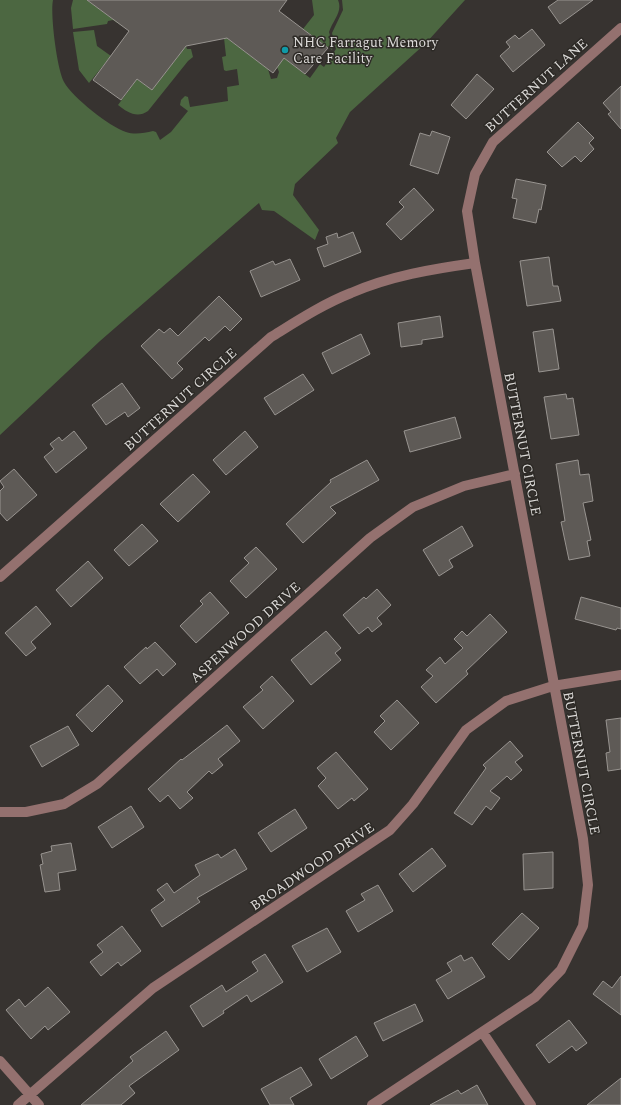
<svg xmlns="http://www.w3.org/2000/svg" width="621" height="1105" viewBox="0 0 621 1105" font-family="Spectral,serif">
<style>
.green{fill:#4c6741}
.building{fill:#5e5a56;stroke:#989490}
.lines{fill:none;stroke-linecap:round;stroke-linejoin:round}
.minor{stroke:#94716f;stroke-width:10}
.culture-dot{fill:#0f9aa8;stroke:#2d2a26;stroke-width:1.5}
.labels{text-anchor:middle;stroke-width:3;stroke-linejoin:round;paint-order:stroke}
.poi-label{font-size:14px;fill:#dcdad8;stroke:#2d2a26;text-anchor:start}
.street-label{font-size:14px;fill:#dcdad8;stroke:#2d2a26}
</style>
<rect width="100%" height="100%" fill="#373330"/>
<path class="green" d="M0 0H53C50 14 57 69 64 82 72 97 110 127 126 132 135 135 144 133 153 131L156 132 160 140 171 132 188 111 180 105 181 100 185 96 188 97 190 107 228 101 227 87 239 85 237 69 226 71 224 70 222 57 226 56 224 38H227L268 69 271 79 277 78 279 72 277 67 284 58 310 78 320 64 324 67 336 49 332 33 343 10 342 0H465L426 43 350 112 336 138 338 143 295 184 293 195 319 230 315 240 274 211 262 210 259 203 100 341 0 435Z
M73 0H87L125 28 113 20 108 21 107 24 73 29 71 8Z
M312 0H338C343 12 333 20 329 32L333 46 332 50 303 29 314 15Z
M94 30 97 46 111 56 89 83 79 70 73 32Z
M186 46 187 49H191L193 57 188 61 148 111C137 119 127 112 118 105L137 79 152 90Z"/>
<path class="building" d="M87 0H287L279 11 328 48 305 74 284 58 273 73 227 38 186 46 152 90 137 79 121 100 93 80 129 31Z
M558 0H593L560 24 548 7Z
M532 29 545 45 513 72 500 56 510 47 506 42 515 35 519 39Z
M477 74 494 89 466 119 451 105Z
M621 86V129L608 114 611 112 603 103Z
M578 122 594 138 589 143 594 149 581 162 575 156 562 167 547 152Z
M432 131 450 137 438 174 410 165 420 133 430 136Z
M516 179 546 185 541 210 539 209 536 223 513 218 517 199 512 198Z
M414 188 434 210 401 240 386 224 404 207 399 202Z
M353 232 361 252 324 267 317 248 328 244 326 237 337 233 338 238Z
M549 257 553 286H558L561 301 527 306 520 261Z
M290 259 300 280 261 297 250 271 273 261 275 265Z
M219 296 242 319 230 331 225 326 209 341 205 337 177 363 183 369 172 379 141 346 159 329 164 333 170 328 178 336Z
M440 316 443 337 422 340V344L401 347 398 323Z
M553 329 559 369 539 372 533 332Z
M361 334 370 354 332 374 322 353Z
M303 374 314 390 275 415 264 398Z
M122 383 140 408 128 417 125 412 106 425 92 405Z
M566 394 567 399 573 398 579 435 551 439 544 397Z
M455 417 461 438 410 452 404 431Z
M74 431 87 448 56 473 44 457 54 449 50 444 59 437 62 441Z
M245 431 258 447 226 475 213 460Z
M367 460 379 480 330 507 336 513 303 543 286 524 331 482 330 480Z
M578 460 580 475 589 474 593 501 583 503 591 540 587 541 590 556 569 560 561 522 565 521 556 464Z
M14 469 37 495 7 521 0 513V491L4 487 0 481Z
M193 474 210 492 178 522 160 504Z
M142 524 158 541 129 566 114 550Z
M462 526 473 546 449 560 453 567 439 576 423 550Z
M256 547 277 569 246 598 230 581 249 563 244 558Z
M88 561 103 578 71 607 56 590Z
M377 589 391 605 377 618 382 624 372 632 368 627 359 634 343 615 364 597 366 599Z
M210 592 229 613 196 643 180 626 203 604 200 601Z
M581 597 621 608V629L617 628 616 630 575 619Z
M36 606 51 624 31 642 36 648 26 656 5 633Z
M490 614 507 632 466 671 468 674 436 703 421 687 433 676 426 670 440 657 445 664 463 648 454 639 462 631 467 636Z
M326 631 341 648 335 653 341 660 311 685 291 660Z
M155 642 176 664 163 676 157 669 140 684 124 667 146 647 147 649Z
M272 676 294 701 263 729 243 707 263 690 260 687Z
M108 685 123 701 92 732 76 715Z
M397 700 419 723 391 750 374 732 385 721 380 716Z
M621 718V769L608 771 606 753 610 752 606 720Z
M227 725 240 741 218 759 223 765 212 774 209 771 187 792 193 798 180 809 168 795 160 802 148 789 181 759 182 760Z
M68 726 79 745 42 767 30 746Z
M510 741 523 756 515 762 522 770 511 780 507 776 490 791 500 798 491 810 486 806 472 825 454 813 486 768 483 765Z
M336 752 368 789 354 801 352 798 338 809 318 786 326 778 317 768Z
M131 806 144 827 112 848 98 827Z
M295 809 307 828 271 852 258 833Z
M71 843 76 870 58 873 60 890 45 892 40 865 43 864 41 854 52 851 51 846Z
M432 848 446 866 413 892 399 874Z
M235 849 247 869 197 898 200 902 162 927 151 910 165 900 157 890 167 883 174 893 200 875 195 865 218 854 221 858Z
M553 852V888L524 890 523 854Z
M378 885 393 911 358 932 346 911 365 900 361 894Z
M522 913 539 928 509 960 492 944Z
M122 926 141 951 121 966 118 962 101 976 90 962 103 952 97 945Z
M327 928 341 952 307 972 292 946Z
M265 954 283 982 251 1002 247 995 223 1011 224 1013 203 1027 190 1006 222 985 226 992 258 971 252 962Z
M461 955 464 961 472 957 485 977 448 999 436 980 452 971 447 963Z
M621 976V1015L593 994 603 981 612 988Z
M48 987 70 1012 48 1030 45 1026 31 1039 6 1010 19 999 25 1007Z
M415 1004 423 1021 383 1041 374 1023Z
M569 1020 587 1043 576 1051 572 1046 549 1063 536 1045Z
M166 1031 179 1050 129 1086 135 1093 121 1105H81L133 1061 130 1057Z
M356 1036 368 1056 331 1079 319 1059Z
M301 1067 312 1085 290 1098 294 1105H270L261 1089Z
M621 1078V1105H587Z
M477 1085 488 1105H430L458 1090 461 1094Z"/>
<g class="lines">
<path class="minor" d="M475 263 467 211 475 174 493 142 621 28
M0 577 271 337C297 321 323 304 351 293 390 276 432 269 475 263L583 839 588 885 583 926 561 970 535 997 372 1105
M0 812H26L64 804 97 784 370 538 413 507 464 486 515 474
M483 1033 531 1105
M0 1061 39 1105
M18 1105 153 988 390 830 413 804 466 730 506 701 553 686 621 675"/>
</g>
<circle class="culture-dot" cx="285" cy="50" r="4"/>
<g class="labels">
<g class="poi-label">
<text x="293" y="47">NHC Farragut Memory<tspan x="293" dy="16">Care Facility</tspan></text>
</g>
<g class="street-label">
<text transform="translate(536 85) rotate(-42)" y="5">BUTTERNUT LANE</text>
<text transform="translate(180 399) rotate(-42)" y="5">BUTTERNUT CIRCLE</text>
<text transform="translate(523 444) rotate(79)" y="5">BUTTERNUT CIRCLE</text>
<text transform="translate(245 632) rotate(-42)" y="5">ASPENWOOD DRIVE</text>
<text transform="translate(582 763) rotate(79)" y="5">BUTTERNUT CIRCLE</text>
<text transform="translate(312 866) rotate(-34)" y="5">BROADWOOD DRIVE</text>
</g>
</g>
</svg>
